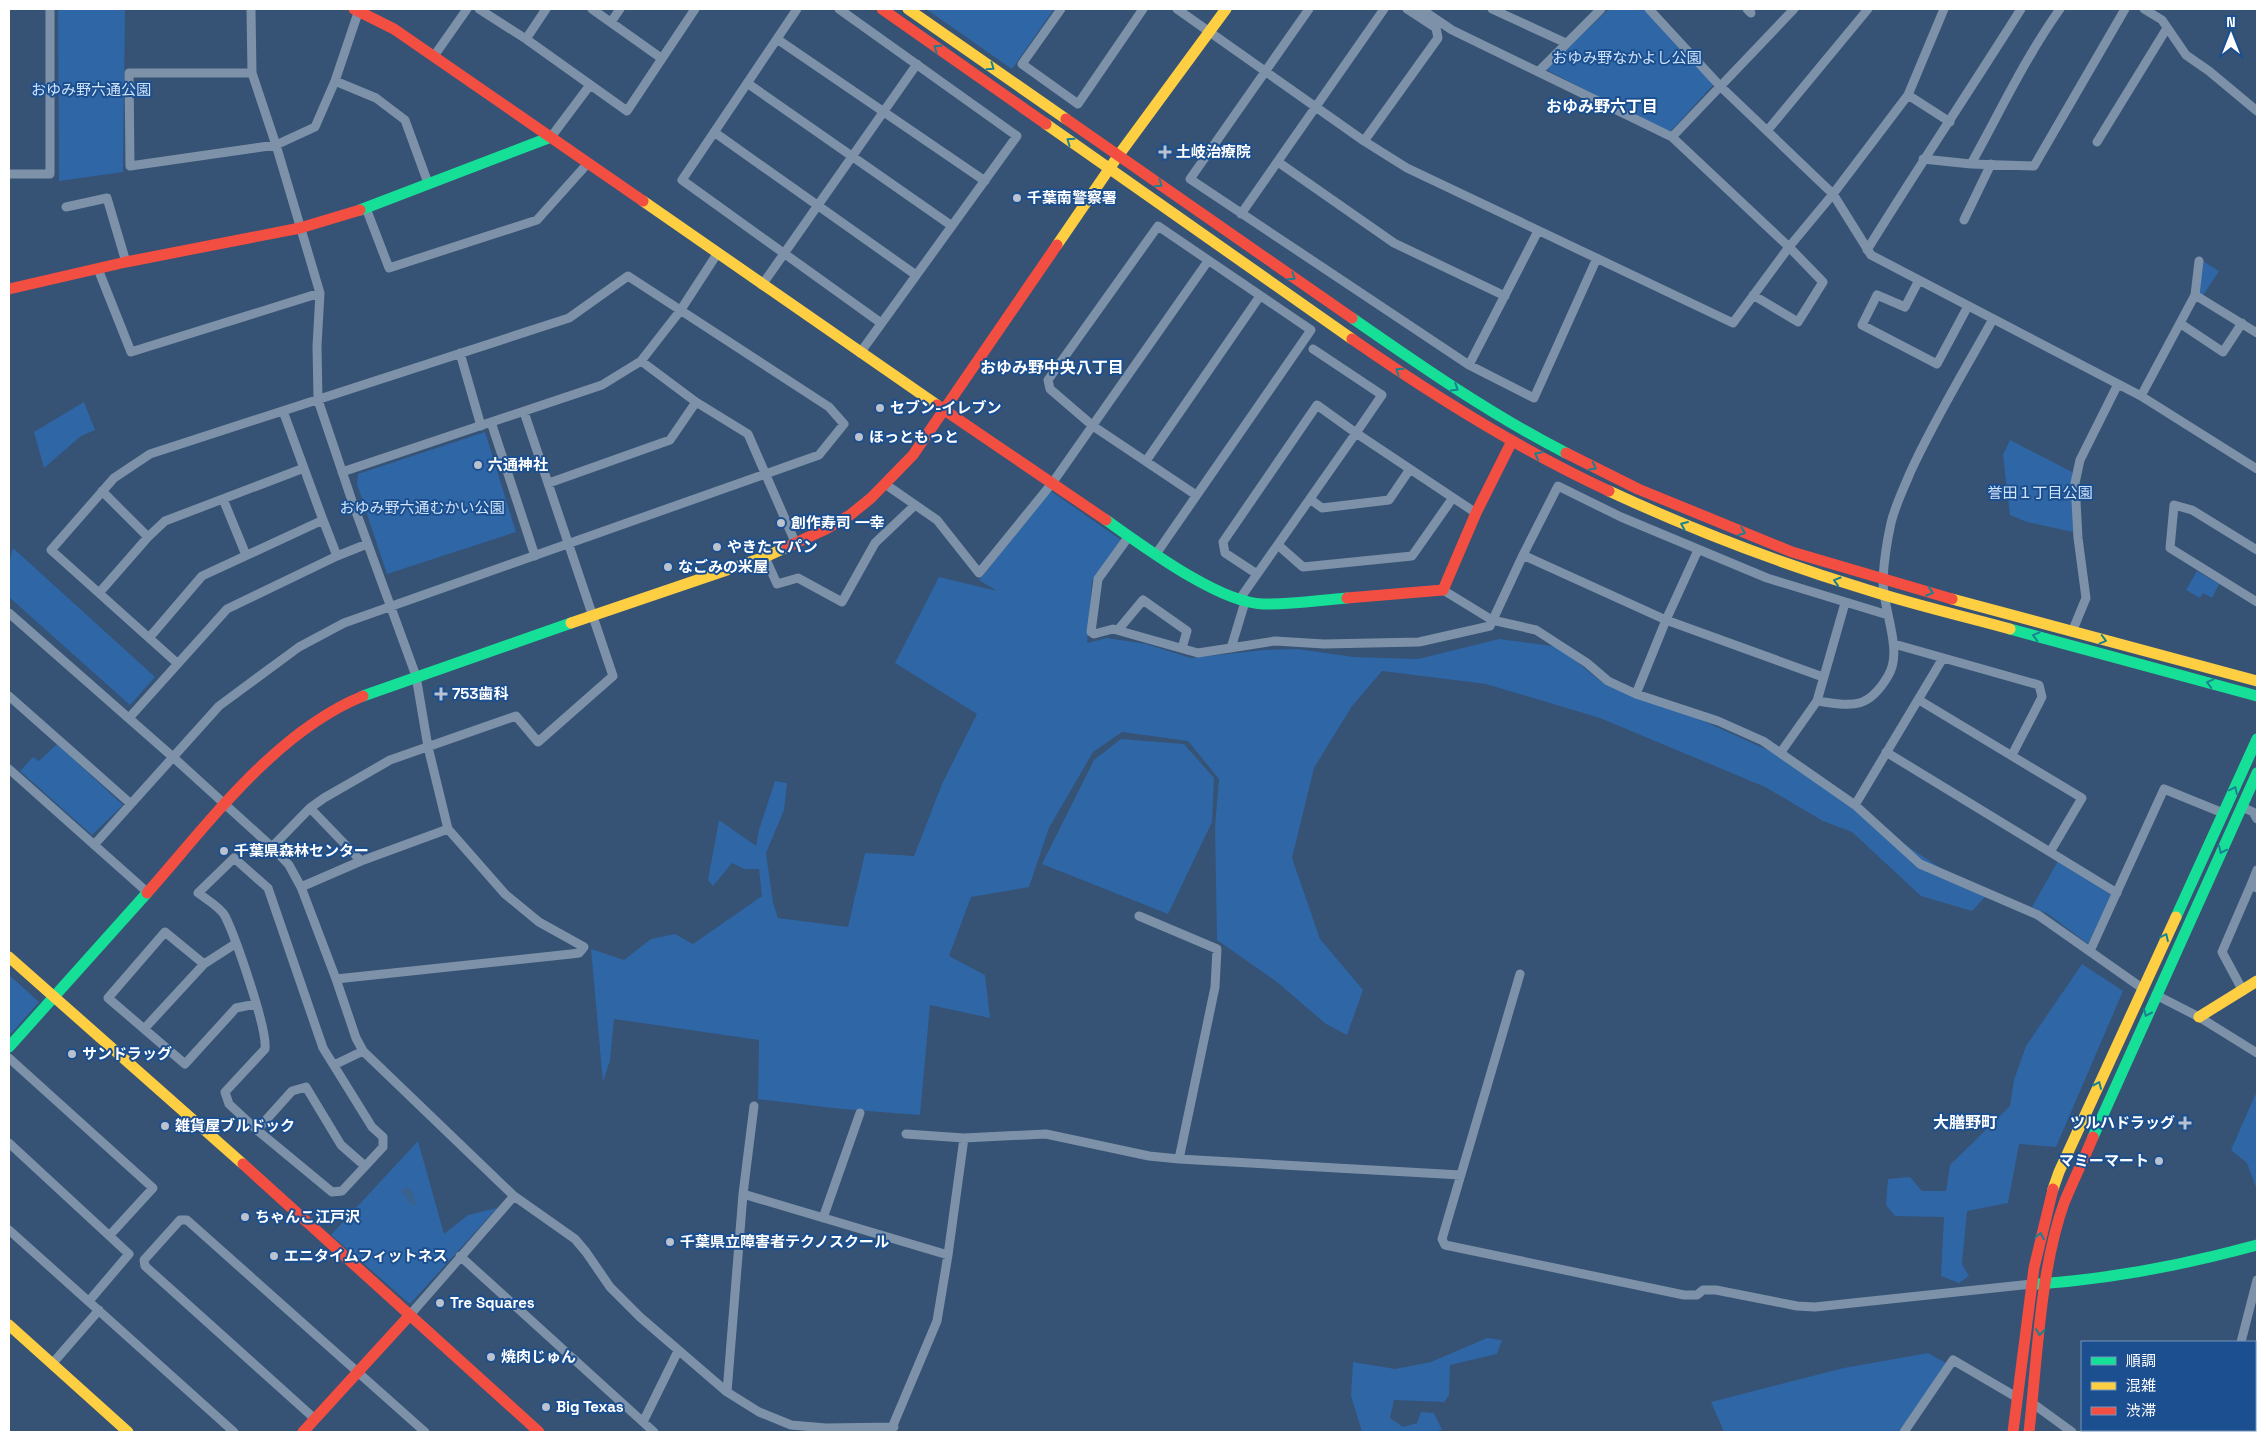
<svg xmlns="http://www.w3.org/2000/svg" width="2266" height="1441" viewBox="0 0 2266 1441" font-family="'Space Grotesk','Noto Sans JP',sans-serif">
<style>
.green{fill:#2f66a5}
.water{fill:#3b618d}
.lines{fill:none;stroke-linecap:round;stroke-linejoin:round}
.street{stroke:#7d92a8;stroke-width:9}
.fast{stroke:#16e098;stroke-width:11}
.slow{stroke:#ffcf43;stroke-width:11}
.jam{stroke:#f24e42;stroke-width:11}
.oneway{stroke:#198292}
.poi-dot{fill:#b9c2ce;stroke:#1b4f8f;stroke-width:2}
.labels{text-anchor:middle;stroke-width:4;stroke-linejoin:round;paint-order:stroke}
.park-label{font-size:15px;fill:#cfe3fa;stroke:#1b4f8f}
.poi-label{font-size:15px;font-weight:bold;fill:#fff;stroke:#1b4f8f;text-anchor:start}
.neighbourhood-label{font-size:16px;font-weight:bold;fill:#fff;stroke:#1b4f8f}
</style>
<rect width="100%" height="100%" fill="#365274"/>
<path class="green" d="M58 9H125L123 172 59 181Z
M926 9H1054L1012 69Z
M1609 9H1647L1714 84 1669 133 1545 69Z
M2203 261 2219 271 2202 297 2198 294Z
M84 402 95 430 81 436 44 468 34 432Z
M485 432 516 532 387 574 357 484 358 474Z
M2010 440 2072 472 2073 532 2027 522 2010 515 2003 455Z
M1051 491 1121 540 1092 581 1087 643 1107 638 1146 644 1191 658 1264 650 1297 649 1354 657 1418 659 1499 639 1559 647 1600 681 1688 714 1801 765 1881 829 1985 897 1972 911 1921 896 1852 832 1823 821 1765 787 1600 718 1486 684 1382 671 1352 706 1314 768 1292 858 1320 939 1363 990 1347 1035 1326 1024 1277 982 1217 940 1215 827 1219 779 1188 741 1122 732 1093 752 1049 828 1029 887 971 897 949 956 985 975 990 1018 930 1005 920 1115 842 1109 758 1099 759 1040 614 1019 610 1060 603 1082 591 949 624 960 651 939 675 934 693 944 762 896 759 869H744L732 863 713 886 708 880 719 820 756 846 759 830 775 781 787 783 784 810 766 853 773 903 778 918 848 927 865 853 914 856 942 784 977 714 895 663 939 577 997 591 979 580Z
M13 548 155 677 130 705 9 597V562Z
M2197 571 2219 584 2212 598 2203 593 2200 598 2186 590Z
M1121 739 1184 744 1214 778 1212 822 1168 914 1042 864 1094 760Z
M57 744 123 805 92 835 20 771 33 757 39 761Z
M2058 861 2111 895 2088 944 2048 914 2032 907Z
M2082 964 2123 991 2056 1147 2019 1144 2008 1203 1967 1211 1962 1264 1969 1276 1959 1283 1941 1276 1944 1217 1895 1216 1886 1205 1888 1179 1910 1177 1922 1191H1946L1950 1165 2010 1106 2014 1080 2026 1046Z
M9 975 39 1002 9 1036Z
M2257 1091V1190L2247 1163 2231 1150Z
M418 1141 444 1234 468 1215 497 1208 410 1304 331 1235Z
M1487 1338 1502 1340 1497 1354 1450 1365 1449 1395 1444 1402 1394 1400 1390 1418 1403 1427 1417 1423 1421 1412 1434 1413 1442 1430 1428 1432H1362L1351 1396 1353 1362 1395 1369 1431 1362Z
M1928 1353 1946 1363 1906 1424 1897 1432H1724L1711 1402 1844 1368Z"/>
<path class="water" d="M406 1187 413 1192 414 1200 417 1205H412L401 1191Z"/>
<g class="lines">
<path class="street" d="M251 9 252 73 276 145 320 293 317 346 318 400 351 498 416 676 428 747 448 829 505 894 539 922 584 947 579 953 571 954 336 979
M479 9 526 39 627 111 695 9
M592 9 661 58
M797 9 682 180 881 323
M839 9 1017 136 860 353
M1061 9 1022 64 1078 104 1143 9
M1177 9 1364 141 1407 168 1733 323 1789 247 1833 194 1908 95 1944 9
M1309 9 1190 179 1469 365 1534 398 1597 258
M1421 9 1452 30 1672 137 1789 247 1823 282 1798 322 1753 295
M1492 9 1566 43
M1649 9 1720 86 1833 194 1871 255 2141 396 2257 469
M1747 9 1751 13
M2144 9 2162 20 2186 55 2209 71 2257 111
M611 22 620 9
M526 39 546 9
M777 39 985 181
M434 56 467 9
M1538 72 1601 9
M252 73H129L130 166 276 145 315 127 335 81 359 10
M335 81 376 98 405 120 428 183
M747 83 952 226
M1908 95 1950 122
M1767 131 1868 9
M714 132 916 275
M551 137 590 85
M1672 137 1794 9
M1364 141 1438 38 1436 28 1407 9
M2097 142 2167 28
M1923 159 1971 164 2034 166 2125 9
M1278 162 1394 243 1505 296
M1971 164C2000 112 2025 58 2060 9
M9 174H50V9
M66 207 107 198 126 262
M366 208 389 268 537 220 588 163
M1241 214 1384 9
M1964 220 1991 164
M1867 250C1917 169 1970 90 2021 9
M98 269 131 352 320 293
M1919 280 1905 307 1877 295 1862 325 1937 364 1968 306
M762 285 917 64
M2195 295 2257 333
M2181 324 2223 352 2242 323
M460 353 481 426
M641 361 696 402 748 434 796 544
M1469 365 1538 231
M2141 396 2195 295 2199 261
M283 411 323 520
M491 422 535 556
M1146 461 1260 296
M342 472 602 385 641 361 680 311 717 254
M549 483 670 440 696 402
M885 484 937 520 979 573 1053 482 1208 261
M102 491 148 537
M223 499 246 555
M1310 499 1322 508 1389 500 1410 469
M1129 536 1098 579 1091 632 1094 634 1113 629 1198 653 1275 641 1324 644 1419 642 1490 626 1523 555 1666 620 1823 677
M1278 545 1303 567 1412 556 1452 499
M2257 550 2192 510 2174 505 2170 548 2257 602
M1156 554 1311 330 1158 226 1048 380 1050 389 1093 426 1196 495
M1523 555 1558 486 1621 517 1767 578 1888 615
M765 557 777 584 798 578 842 602 875 543 914 506
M1257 574 1225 553 1223 542 1317 405 1356 433 1382 395 1313 349
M1443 590 1492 620 1536 630 1587 663 1608 681 1636 694 1718 721 1763 741 1855 805 1920 864 2038 915 2142 988
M99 593 148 537 165 521 304 468
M1239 600 1356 433 1476 513
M9 613 174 758 272 847 289 865 301 887 336 979 356 1038 363 1051 514 1196 575 1239 586 1252 610 1287 640 1317 727 1392 759 1412 791 1425 826 1428 894 1427
M1118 630 1143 600 1187 631 1182 648
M2072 632 2086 598 2078 538 2075 483 2080 460 2118 384
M149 638 202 576 323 520 337 556
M1894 644 2039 685 2042 697 2012 755
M1231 648 1245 602
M1636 694 1666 620 1698 550
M9 696 131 804
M1817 701C1853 706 1868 710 1888 676 1904 650 1882 609 1883 579 1884 561 1887 541 1891 523 1895 506 1903 490 1910 473 1934 420 1965 370 1993 319
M129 718 227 609 337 556 367 544
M1781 752 1817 701 1845 603
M1886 752 2050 852 2082 798 1919 700
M9 769 146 891
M1855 805 1943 658
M2242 807 2253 812 2257 819
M310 808 361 861
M94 845 219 706 299 647 344 623 819 455 844 424 829 407 628 276 569 318 150 454 114 478 51 550 177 663
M272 847 310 808 324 798 390 760 516 716 538 742 613 676 524 412
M2050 852 2117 893
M234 858 268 888 323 1048 372 1127 383 1137V1147L342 1191 332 1192 257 1130 229 1104 225 1092 265 1049C268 1030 235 936 225 916 220 907 206 899 198 893Z
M2251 885 2257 870
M301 887 361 861 448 829
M1139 916 1217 949 1215 987 1179 1159
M2090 951 2164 789 2223 813
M204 964 165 932 108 998 185 1064 236 1008 256 1004
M1520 974 1442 1239 1445 1245 1684 1295H1697L1703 1290H1716L1797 1306 1815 1307 2032 1284
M2243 991 2222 952 2251 885 2257 888
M2156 995 2199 1017 2257 1053
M144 1029 204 964 235 944
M9 1058 153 1188 110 1235
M334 1065 363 1051
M257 1130 292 1091 306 1087 341 1145 365 1166
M906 1134 964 1138 1046 1134 1149 1156 1179 1159 1461 1175
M9 1143 129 1254 89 1301
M743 1194 948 1255
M823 1218 860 1113
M9 1230 234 1432
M460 1256 654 1432
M409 1316 514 1196
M2241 1342 2257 1280
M2255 1361 2257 1362
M52 1364 99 1310
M727 1392 743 1194 754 1106
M2032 1403 2072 1432
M315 1419 145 1266 144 1260 180 1220H187L425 1432
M643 1422 678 1351
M891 1430 937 1321 948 1255 964 1138
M1904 1432 1953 1360 2018 1398
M2211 1432 2212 1430"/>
<path class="fast" d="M360 210 551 137
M1352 318C1421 366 1490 414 1566 453
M1106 520C1143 546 1219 603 1263 604 1291 605 1320 600 1347 598
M2010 629 2257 696
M363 696 571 623
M2176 917 2257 739
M9 1047 147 893
M2093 1137 2257 773
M2037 1284C2112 1279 2184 1265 2257 1245"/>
<path class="slow" d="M908 9 1066 119
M1046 124 1352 339
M643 201 937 405
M1057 245 1118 156 1226 9
M1609 491C1693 530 1779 563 1868 590 1915 605 1963 616 2010 629
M1952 599 2257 681
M571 623 765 557 787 547
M9 957 243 1164
M2199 1017 2257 981
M2053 1189 2059 1172 2176 917
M9 1325 128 1432"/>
<path class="jam" d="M354 9 394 29 643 201
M882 9 1046 124
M1066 119 1352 318
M9 289 126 262 300 228 360 210
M1352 339C1434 396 1518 449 1609 491
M937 405 1106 520
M1566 453 1638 489 1792 552 1952 599
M787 547 826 529 850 515 871 498 913 455 1057 245
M1347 598 1443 590 1476 513 1512 441
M147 893C209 823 275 732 363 696
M243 1164 539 1432
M303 1432 409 1316
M2013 1432 2034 1268 2053 1189
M2029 1432C2037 1361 2040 1270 2064 1203 2073 1181 2084 1159 2093 1137"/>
</g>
<defs><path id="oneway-chevron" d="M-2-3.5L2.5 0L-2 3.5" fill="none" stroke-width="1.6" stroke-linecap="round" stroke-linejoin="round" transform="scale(1.25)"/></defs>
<g class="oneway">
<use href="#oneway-chevron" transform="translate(937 48) rotate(-145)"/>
<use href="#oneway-chevron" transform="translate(991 67) rotate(35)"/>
<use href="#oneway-chevron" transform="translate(1070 141) rotate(-145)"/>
<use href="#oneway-chevron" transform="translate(1159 184) rotate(35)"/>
<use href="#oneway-chevron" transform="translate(1292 277) rotate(35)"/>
<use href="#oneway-chevron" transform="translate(1399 371) rotate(-145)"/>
<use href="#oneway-chevron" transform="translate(1455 388) rotate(32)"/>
<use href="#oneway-chevron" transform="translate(1538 455) rotate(-152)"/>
<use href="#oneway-chevron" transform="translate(1593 467) rotate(27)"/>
<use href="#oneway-chevron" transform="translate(1684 525) rotate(-157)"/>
<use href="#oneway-chevron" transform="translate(1742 532) rotate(21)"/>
<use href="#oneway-chevron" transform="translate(1837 581) rotate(-163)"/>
<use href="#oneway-chevron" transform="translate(1930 592) rotate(16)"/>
<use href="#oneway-chevron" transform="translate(2036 636) rotate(-165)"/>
<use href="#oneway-chevron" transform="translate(2103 640) rotate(15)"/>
<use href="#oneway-chevron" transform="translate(2210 683) rotate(-165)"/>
<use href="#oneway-chevron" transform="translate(2234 790) rotate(-65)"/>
<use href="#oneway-chevron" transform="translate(2222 850) rotate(115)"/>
<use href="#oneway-chevron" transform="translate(2165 937) rotate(-65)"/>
<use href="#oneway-chevron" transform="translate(2147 1013) rotate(114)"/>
<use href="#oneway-chevron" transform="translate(2098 1085) rotate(-66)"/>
<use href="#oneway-chevron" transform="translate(2040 1236) rotate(-79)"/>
<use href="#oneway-chevron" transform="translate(2040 1332) rotate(96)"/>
</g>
<g class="poi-dot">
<path d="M1162.5 144.5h5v5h5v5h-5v5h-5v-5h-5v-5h5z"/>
<circle cx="1017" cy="198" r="5"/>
<circle cx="880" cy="408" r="5"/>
<circle cx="859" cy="437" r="5"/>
<circle cx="478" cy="465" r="5"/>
<circle cx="781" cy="523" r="5"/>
<circle cx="717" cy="547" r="5"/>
<circle cx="668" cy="567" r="5"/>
<path d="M438.5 686.5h5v5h5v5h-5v5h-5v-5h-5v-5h5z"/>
<circle cx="224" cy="851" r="5"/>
<circle cx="72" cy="1054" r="5"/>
<path d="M2182.5 1115.5h5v5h5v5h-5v5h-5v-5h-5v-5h5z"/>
<circle cx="165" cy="1126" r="5"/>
<circle cx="2159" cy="1161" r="5"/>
<circle cx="245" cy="1217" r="5"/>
<circle cx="670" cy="1242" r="5"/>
<circle cx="274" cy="1256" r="5"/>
<circle cx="440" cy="1303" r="5"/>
<circle cx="491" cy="1357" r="5"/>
<circle cx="546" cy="1407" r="5"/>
</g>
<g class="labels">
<g class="park-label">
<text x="1627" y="63">おゆみ野なかよし公園</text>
<text x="91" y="95">おゆみ野六通公園</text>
<text x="2040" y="498">誉田１丁目公園</text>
<text x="422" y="513">おゆみ野六通むかい公園</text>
</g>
<g class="poi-label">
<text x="1176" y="157">土岐治療院</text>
<text x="1027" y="203">千葉南警察署</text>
<text x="890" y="413">セブン-イレブン</text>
<text x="869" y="442">ほっともっと</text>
<text x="488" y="470">六通神社</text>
<text x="791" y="528">創作寿司 一幸</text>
<text x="727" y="552">やきたてパン</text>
<text x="678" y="572">なごみの米屋</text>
<text x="452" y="699">753歯科</text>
<text x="234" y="856">千葉県森林センター</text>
<text x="82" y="1059">サンドラッグ</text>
<text x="2175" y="1128" text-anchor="end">ツルハドラッグ</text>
<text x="175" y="1131">雑貨屋ブルドック</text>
<text x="2149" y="1166" text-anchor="end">マミーマート</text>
<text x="255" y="1222">ちゃんこ江戸沢</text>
<text x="680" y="1247">千葉県立障害者テクノスクール</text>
<text x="284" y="1261">エニタイムフィットネス</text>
<text x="450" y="1308">Tre Squares</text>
<text x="501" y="1362">焼肉じゅん</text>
<text x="556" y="1412">Big Texas</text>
</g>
<g class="neighbourhood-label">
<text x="1602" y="112">おゆみ野六丁目</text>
<text x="1052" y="373">おゆみ野中央八丁目</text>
<text x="1965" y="1128">大膳野町</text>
</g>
</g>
<rect width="2266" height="1441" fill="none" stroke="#ffffff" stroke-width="20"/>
<rect x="2081" y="1341" width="175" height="90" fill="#1b4f8f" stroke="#7695bc"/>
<rect x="2091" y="1357" width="25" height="8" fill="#16e098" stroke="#7695bc"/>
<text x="2126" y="1366" font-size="15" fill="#ffffff">順調</text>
<rect x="2091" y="1382" width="25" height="8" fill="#ffcf43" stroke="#7695bc"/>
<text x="2126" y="1391" font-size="15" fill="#ffffff">混雑</text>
<rect x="2091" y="1407" width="25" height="8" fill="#f24e42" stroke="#7695bc"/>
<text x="2126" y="1416" font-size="15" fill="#ffffff">渋滞</text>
<g transform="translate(2231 35)" stroke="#1b4f8f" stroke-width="4" paint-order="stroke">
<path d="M0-4L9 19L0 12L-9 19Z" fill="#ffffff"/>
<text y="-8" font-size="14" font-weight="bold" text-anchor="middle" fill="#ffffff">N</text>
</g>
</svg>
